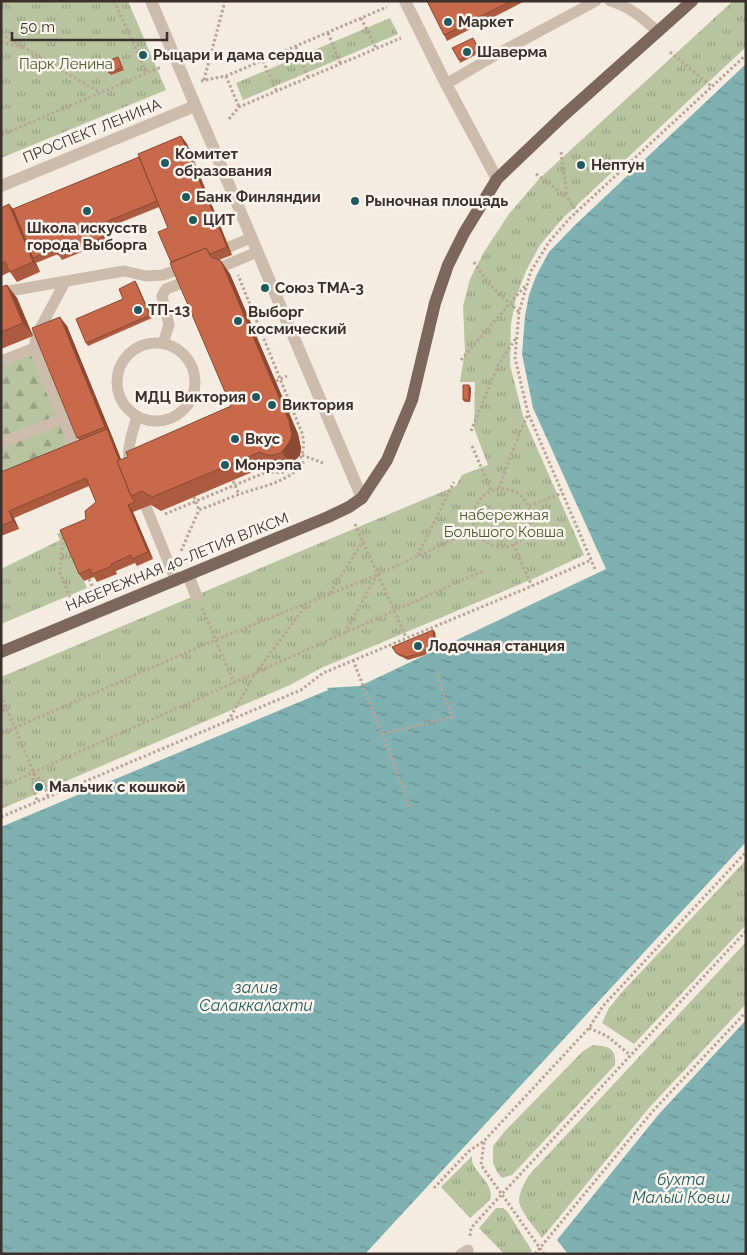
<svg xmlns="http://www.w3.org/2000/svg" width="747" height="1255" viewBox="0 0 747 1255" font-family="Raleway,sans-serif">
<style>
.grass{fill:url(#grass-tufts)}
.forest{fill:url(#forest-firs)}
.water{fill:url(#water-ripples)}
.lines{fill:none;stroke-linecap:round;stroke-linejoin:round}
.path{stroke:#b9a596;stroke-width:3;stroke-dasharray:2.5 2.5;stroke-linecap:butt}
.service{stroke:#cdbbac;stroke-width:11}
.minor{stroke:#cdbbac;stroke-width:12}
.tertiary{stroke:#cdbbac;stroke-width:12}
.primary{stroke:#7d675c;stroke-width:12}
.wall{fill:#ac5a40}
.shaded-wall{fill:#8c4a34}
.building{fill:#c8694b;stroke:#8c4a34}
.poi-dot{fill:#1f5a5e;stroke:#fbf5ee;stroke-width:2}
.labels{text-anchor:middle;stroke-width:5;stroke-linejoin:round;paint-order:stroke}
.poi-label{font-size:15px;font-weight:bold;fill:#3b302b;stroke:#fbf5ee;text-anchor:start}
.park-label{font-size:15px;fill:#4a5a2e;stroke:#fbf5ee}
.street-label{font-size:15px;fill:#3b302b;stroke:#fbf5ee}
.water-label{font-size:16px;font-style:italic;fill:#1f5a5e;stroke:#fbf5ee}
</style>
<defs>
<pattern id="grass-tufts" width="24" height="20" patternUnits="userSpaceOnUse" patternTransform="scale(1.25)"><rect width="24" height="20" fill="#b8c4a0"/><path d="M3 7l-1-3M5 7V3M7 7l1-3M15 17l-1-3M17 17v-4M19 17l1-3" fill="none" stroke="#97a083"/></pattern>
<pattern id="forest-firs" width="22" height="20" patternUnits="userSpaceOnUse" patternTransform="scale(1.25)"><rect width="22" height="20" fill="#b8c4a0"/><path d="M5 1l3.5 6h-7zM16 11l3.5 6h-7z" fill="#97a083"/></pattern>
<pattern id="water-ripples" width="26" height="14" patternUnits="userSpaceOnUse" patternTransform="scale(1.25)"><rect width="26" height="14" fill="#7fb0b2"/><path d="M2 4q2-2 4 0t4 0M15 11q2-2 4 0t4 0" fill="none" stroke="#699091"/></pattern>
</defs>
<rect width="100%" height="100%" fill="#f4ebe1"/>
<path class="grass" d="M1 1H128L166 90 1 158Z
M733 1H746V47L563 218 540 245 526 271 516 297 511 324 510 365 523 416 584 555 535 578 321 668 290 685 1 809V677L456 486 462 475 488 465 474 428 475 382H460L465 351 463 306 470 279 484 252 509 214 539 179Z
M390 18 398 34 243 100 236 83Z
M91 518 65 538 87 588 1 624V569L60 540 57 534Z
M746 860V925L634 1044 602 1023 609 1008 623 991Z
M746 942V1004L649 1108 542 1238C536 1229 520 1211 519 1201 519 1192 525 1182 529 1175Z
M593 1045C608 1046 617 1048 615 1065L512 1175 502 1178 497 1172 493 1163V1146L505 1131 583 1051Z
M472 1156C472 1159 472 1162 473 1164 478 1175 495 1186 490 1200L470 1218 441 1187Z
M496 1208H503L507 1211 532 1251 529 1254H504L479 1228Z"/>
<path class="forest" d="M32 353 72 453 1 481V366Z"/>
<path class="water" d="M746 64V842L365 1254H1V827L328 690 327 688 360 686 606 569 533 408 522 354 525 316 529 295 536 276 549 252 574 226Z
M746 1020V1254H568L557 1240 659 1114Z"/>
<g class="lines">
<path class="path" d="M114 1 147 73
M1 3 6 1
M361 18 376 48
M328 33 340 63
M1 34 99 92
M1 42 25 48
M296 47 308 78
M670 52 711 86
M263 61 277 92
M226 76 239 107
M204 80 225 1
M201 81 226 76 387 7
M229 119 239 107 401 38
M1 135 161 67
M561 152 567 195
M536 174 567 197 577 212
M474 262 487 282 519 312
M260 330 267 327
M461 360 525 286
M276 381 287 376
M288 412 300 407
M471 431 498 365 516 338
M472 446 491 490
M302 455 323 463
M233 481 239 494
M499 488 514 447 528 414
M473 518a29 29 0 1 1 58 0a29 29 0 1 1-58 0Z
M194 497 199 510
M529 506 562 493
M165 514 269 471C295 479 308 455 302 433L238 275
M355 524 406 637
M66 534 63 536 60 573 71 599
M513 544 532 586
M181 551 199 510C213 505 226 499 240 494 262 486 288 483 303 463L299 460
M418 555 454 482
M595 569 528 413 515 358 519 312 531 271 549 242 570 218 746 55
M89 579 94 590
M330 593 363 541
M202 608 234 683
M345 633 377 575
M353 660 411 809
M1 695 34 773 32 787 38 802
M1 716 6 706
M228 721 255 674 307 604
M1 734 215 640 377 575 475 529
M382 734 452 717 436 671
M34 774 45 784 48 797
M1 787 485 570
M1 817 301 690 323 673 532 586 591 560
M589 1028 607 1036 630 1055
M484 1142 481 1165 544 1254
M434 1188 469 1151 484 1141 589 1028 603 1006 746 852
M470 1236 471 1228 501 1195 746 931
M535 1254 652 1112 746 1012"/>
<path class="service" d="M610 1C629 6 644 19 658 32
M446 84 499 53 596 1
M229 247 251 238
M219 268 257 252
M65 282 37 334 34 348 74 446
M1 294 9 291 124 271 146 276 163 275 177 270
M163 343 169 325 162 296 166 289 182 283
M117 382a39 39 0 1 1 78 0a39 39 0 1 1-78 0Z
M1 361 34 348
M1 443 62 419
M132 472C124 453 132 435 137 416
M146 507 176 581
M461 1254 468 1250"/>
<path class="minor" d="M405 1 446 84 497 179
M1 186 195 106
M188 575 196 595"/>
<path class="tertiary" d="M151 1 362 498"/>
<path class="primary" d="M1 652 328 517 349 507 362 498 387 460 412 400 435 303 448 265 464 233 497 179 562 117 692 1"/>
</g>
<path class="wall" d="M427 1H525L447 41Z
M473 38 481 52 460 63 459 60Z
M118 57 124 70 111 75 109 73Z
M181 136 187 144 232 255 219 260 221 261 230 274 298 434 301 448 300 455 291 465 285 468 276 469 269 465 161 511 151 505 133 512 153 559 137 566 135 563 116 571 117 574 97 582 94 577 84 581 79 574 86 519 96 502 89 486 14 518 19 529 1 536V472L79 440 77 438 67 326 121 460 128 457 231 406 171 262 168 228 159 207 102 230 106 242 62 260 58 254 36 263 40 272 17 282 10 272 1 276V208L9 204 13 209 139 157Z
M135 281 137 284 152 318 88 346 86 343 123 299Z
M7 285 17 298 33 336 1 349V287Z
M471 388 470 402H465L463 400Z
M433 630 435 632 436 642 430 650 425 655 408 660 398 655 392 647Z"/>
<path class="shaded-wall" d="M181 136 187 144 232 255 227 247Z
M9 204 16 214 33 258 36 263 40 272 33 262Z
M98 225 102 230 106 242 103 237Z
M221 261 230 274 298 434 301 448 300 455 291 465 282 452Z
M135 281 137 284 152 318 150 315Z
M7 285 17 298 33 336 23 323Z
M60 317 67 326 112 436 105 427Z
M469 385 471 388 470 402 469 400Z
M107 429 112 436 135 495 133 496Z
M128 505 133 512 153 559 148 552Z
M9 511 14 518 19 529 13 521Z
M433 630 435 632 436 642 430 650 428 647Z"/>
<path class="building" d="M427 1H511L444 35Z
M473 38 479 50 459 60 452 48Z
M118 57 122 67 109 73 105 62Z
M181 136 227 247 210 254 206 248 171 262 158 232 168 228 138 154Z
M139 157 157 201 98 225 103 237 58 255 55 248 33 258 13 209Z
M9 204 33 262 10 272 5 262 1 263V208Z
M206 248 211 257 221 261 289 421 292 435 290 441 282 452 275 455H267L260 452 152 497 142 491 131 496 117 461 128 457 126 452 231 406 170 263Z
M135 281 150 315 86 343 76 319 123 299 119 289Z
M7 285 23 323 1 332V287Z
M60 317 105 427 77 438 32 328Z
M463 385H469V400H463Z
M107 429 119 460 117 461 131 496 135 502 128 505 148 552 132 559 131 555 111 564 112 566 92 574 90 569 79 574 60 530 86 519 85 511 96 502 86 478 9 511 13 521 1 526V472Z
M433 630 434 639 428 647 423 653 406 657 396 653 392 647Z"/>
<g class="poi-dot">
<circle cx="448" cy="22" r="5"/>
<circle cx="467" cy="52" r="5"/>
<circle cx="143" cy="55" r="5"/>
<circle cx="165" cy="163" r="5"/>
<circle cx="581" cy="165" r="5"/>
<circle cx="186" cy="197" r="5"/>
<circle cx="355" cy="201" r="5"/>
<circle cx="87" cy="211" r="5"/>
<circle cx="193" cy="220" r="5"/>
<circle cx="265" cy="288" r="5"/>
<circle cx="138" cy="310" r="5"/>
<circle cx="238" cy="321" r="5"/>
<circle cx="256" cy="397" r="5"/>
<circle cx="272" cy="405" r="5"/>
<circle cx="235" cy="439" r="5"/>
<circle cx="225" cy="465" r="5"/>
<circle cx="418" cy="646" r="5"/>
<circle cx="39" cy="787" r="5"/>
</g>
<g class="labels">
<g class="poi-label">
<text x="458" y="27">Маркет</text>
<text x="477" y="57">Шаверма</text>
<text x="153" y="60">Рыцари и дама сердца</text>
<text x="175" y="159">Комитет<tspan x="175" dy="17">образования</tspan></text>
<text x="591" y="170">Нептун</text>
<text x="196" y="202">Банк Финляндии</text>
<text x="365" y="206">Рыночная площадь</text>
<text x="203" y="225">ЦИТ</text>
<text x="87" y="233" text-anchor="middle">Школа искусств<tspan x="87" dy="17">города Выборга</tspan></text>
<text x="275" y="293">Союз ТМА-3</text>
<text x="148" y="315">ТП-13</text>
<text x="248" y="317">Выборг<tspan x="248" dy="17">космический</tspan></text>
<text x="246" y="402" text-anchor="end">МДЦ Виктория</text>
<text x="282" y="410">Виктория</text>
<text x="245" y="444">Вкус</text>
<text x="235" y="470">Монрэпа</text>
<text x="428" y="651">Лодочная станция</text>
<text x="49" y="792">Мальчик с кошкой</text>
</g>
<g class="park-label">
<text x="66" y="69">Парк Ленина</text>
<text x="504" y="520">набережная<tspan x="504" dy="17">Большого Ковша</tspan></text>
</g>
<g class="street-label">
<text transform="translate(92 131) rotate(-22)" y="5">ПРОСПЕКТ ЛЕНИНА</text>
<text transform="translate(177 562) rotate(-22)" y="5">НАБЕРЕЖНАЯ 40-ЛЕТИЯ ВЛКСМ</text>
</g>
<g class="water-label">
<text x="256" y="993">залив<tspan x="256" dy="18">Салаккалахти</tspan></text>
<text x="681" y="1185">бухта<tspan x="681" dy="18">Малый Ковш</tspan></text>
</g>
</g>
<rect width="747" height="1255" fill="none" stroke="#3b302b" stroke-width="5"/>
<path d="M12 32v8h155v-8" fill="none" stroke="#3b302b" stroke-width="2.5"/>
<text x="20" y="32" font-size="15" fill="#3b302b" stroke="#fbf5ee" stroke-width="4" paint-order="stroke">50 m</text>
</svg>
